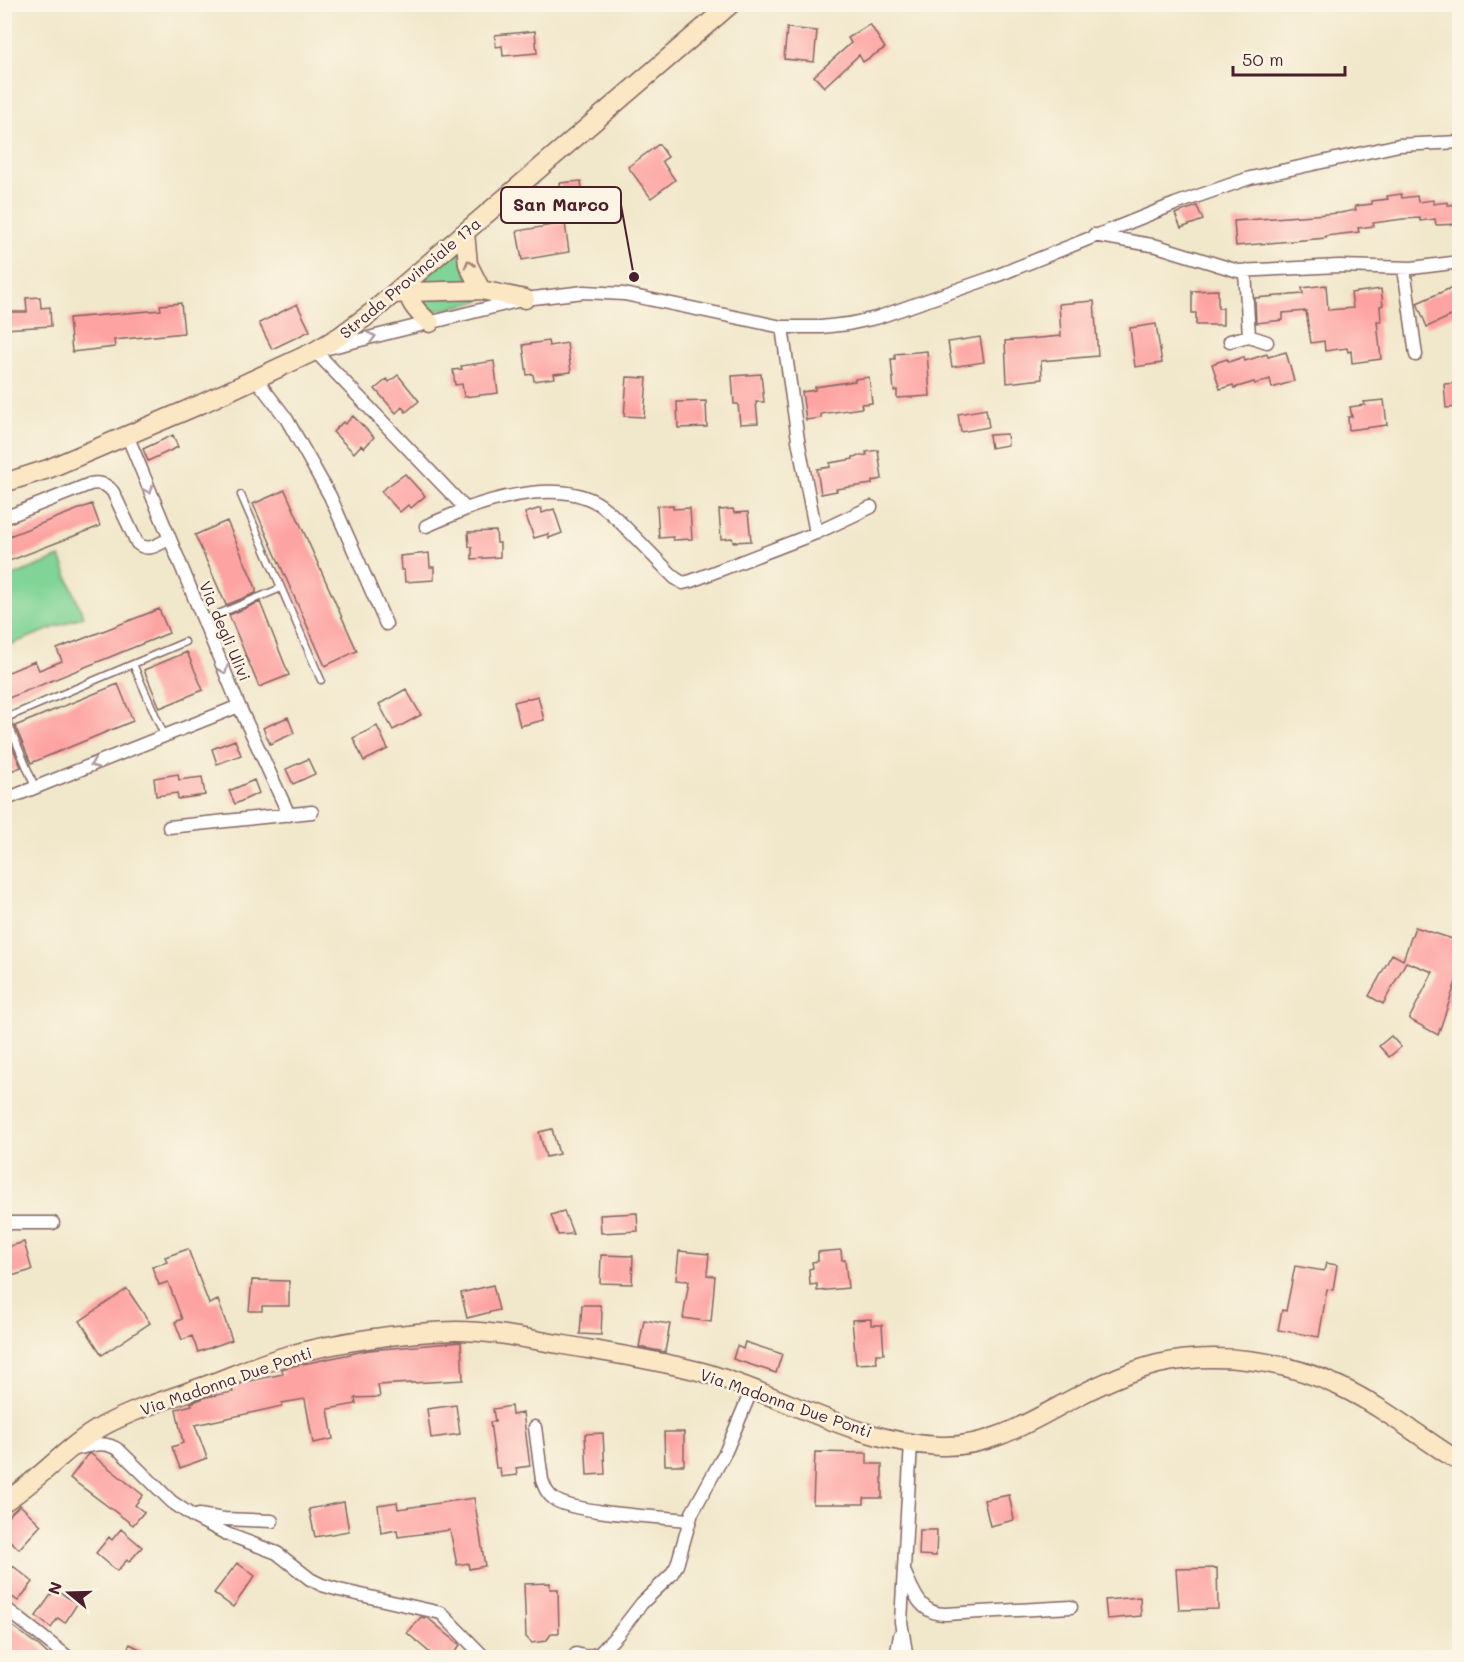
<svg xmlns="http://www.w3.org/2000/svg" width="1464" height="1662" viewBox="0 0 1464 1662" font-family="Mali,sans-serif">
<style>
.green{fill:#81d497;stroke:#667a61;stroke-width:1.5}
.building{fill:#fda3a2}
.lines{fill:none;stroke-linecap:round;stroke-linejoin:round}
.service-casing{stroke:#846563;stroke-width:9}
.minor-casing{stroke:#846563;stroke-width:15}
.secondary-casing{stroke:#846563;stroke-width:21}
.service{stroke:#fff;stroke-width:6}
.minor{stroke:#fff;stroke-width:12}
.secondary{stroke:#fbe7c3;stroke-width:18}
.oneway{stroke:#a28377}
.oneway2{stroke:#ae9aa0}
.labels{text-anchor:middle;stroke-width:5;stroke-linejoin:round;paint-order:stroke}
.street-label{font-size:16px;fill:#4a1f2b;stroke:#fcf5e5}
.leader{fill:none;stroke:#4a1f2b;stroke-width:2}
.callout-dot{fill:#4a1f2b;stroke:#fcf5e5;stroke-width:2}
.callout{fill:#fcf5e5;stroke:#4a1f2b;stroke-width:2}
.callout-label{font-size:18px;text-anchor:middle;font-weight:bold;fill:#4a1f2b}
</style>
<rect width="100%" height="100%" fill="#fcf5e5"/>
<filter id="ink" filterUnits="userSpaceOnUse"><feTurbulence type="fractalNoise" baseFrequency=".0167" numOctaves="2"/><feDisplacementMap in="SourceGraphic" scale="12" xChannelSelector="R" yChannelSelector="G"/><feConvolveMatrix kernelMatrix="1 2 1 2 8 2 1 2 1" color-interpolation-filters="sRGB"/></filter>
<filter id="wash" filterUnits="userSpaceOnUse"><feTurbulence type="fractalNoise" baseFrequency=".008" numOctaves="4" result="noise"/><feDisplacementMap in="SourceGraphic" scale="24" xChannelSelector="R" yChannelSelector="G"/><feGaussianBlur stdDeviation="1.35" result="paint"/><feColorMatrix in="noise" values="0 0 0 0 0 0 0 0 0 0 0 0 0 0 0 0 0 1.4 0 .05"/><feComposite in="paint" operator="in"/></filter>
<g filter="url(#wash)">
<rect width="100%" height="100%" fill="#f1e7cb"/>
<path class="green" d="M459 250 470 283H427L426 278 428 275Z
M418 295 484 298C478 302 469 304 462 305 446 309 421 318 418 295Z
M60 557 83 616 5 647V579Z"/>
<g id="blocks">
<path class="building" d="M870 24 885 48 863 62 859 55 824 87 814 76 851 43 848 38Z
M787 28 817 31 814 62 784 59Z
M535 31 537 53 503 56 502 46 496 47 495 35Z
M659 144 668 157 662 161 675 180 651 198 628 167Z
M581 181 584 203 563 205 560 183Z
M1401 194 1402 198 1417 196 1418 202 1433 200V204L1448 202V205L1460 204V224L1436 225 1435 219 1420 221V218L1403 219 1373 223 1374 226 1358 228 1359 232 1325 236 1326 238 1236 246 1234 221 1340 213 1356 210 1355 206 1372 204V201L1388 199 1387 196Z
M1197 206 1203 220 1181 228 1175 214Z
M565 223 569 252 522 260 517 231Z
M1460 284V312L1427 327 1417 303Z
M1326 285 1328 310 1353 308 1351 293 1381 289 1383 305 1380 306 1381 321H1377L1381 359 1352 363 1351 351 1348 352 1347 348 1325 351 1324 341 1311 343 1306 311 1283 313V320L1256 323 1255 298 1303 294 1302 288Z
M1218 290V308H1223V325H1196V313H1192V291Z
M40 297 41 308 50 307 51 326 4 329V312H27L26 298Z
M1094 301 1098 356 1041 361 1042 379 1007 383 1005 341 1061 336 1059 304Z
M181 303 184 333 114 340 115 347 72 352 69 318 161 310 160 305Z
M297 304 310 331 272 349 259 323Z
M1156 324 1162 363 1135 367 1130 328Z
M980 337 984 362 952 367 948 342Z
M548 341 549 346 567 343 571 372 554 374 555 378 534 381 533 374 527 375 523 345Z
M927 351 930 396 897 398V390L894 391 891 359H895V354Z
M1286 352 1294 381 1272 388 1270 379 1255 384 1254 382 1234 388 1233 385 1220 389 1212 364 1227 359 1228 362 1244 357 1245 361 1267 354 1268 357Z
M494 361 498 393 464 397 462 384 455 385 453 370 462 369 461 366Z
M761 374 764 402H756L758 423 740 424 738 404H734L732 376Z
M398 375 419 401 406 412 402 407 396 413 375 389 387 379 389 382Z
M627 377 647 378 644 417 624 416Z
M869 377 872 403 861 404 862 408 821 414V418L806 420 802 392 815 390V387L855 381V379Z
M1460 383V407L1446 408 1444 384Z
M1384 400 1387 425 1349 430 1348 417H1352L1350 407 1365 405 1364 402Z
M706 401 707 427 678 428 677 402Z
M986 409 989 427 961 432 958 414Z
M353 416 374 437 364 448 361 445 354 453 333 432 343 422 345 424Z
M1007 434 1008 445 991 448 989 435Z
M173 435 178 447 148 461 143 449Z
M878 450 882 479 872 481V484L836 489 837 491 821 494 817 469 830 467V463L853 459V457L867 455 866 452Z
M405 474 425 496 411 508 408 505 400 512 381 491Z
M285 490 357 651 325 666 253 504Z
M92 504 100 526 4 563V538Z
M673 505V509L690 508 692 539 673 540V537L659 538 657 506Z
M541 508 542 513 554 509 562 533 549 538 548 534 534 538 525 513Z
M733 509 734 513 748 512 751 541 733 542 732 538 721 539 719 510Z
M227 521 256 588V593L226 605 195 535Z
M496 531 497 543H500V557L472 559V547H469L468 532Z
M429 553 430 567H434V580L405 582 404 570H401L400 556Z
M260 602 289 675 259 687 229 615Z
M159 609 169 633 4 700V674L35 661 39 670 62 661 57 649Z
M187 652 203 690 160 708 144 670Z
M118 684 133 721 31 763 15 726Z
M406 689 421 715 393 730 379 704Z
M538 696 544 720 520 726 514 702Z
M288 717 294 733 270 744 263 728Z
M377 726 388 749 364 761 353 738Z
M5 730 21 767 4 774V731Z
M235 740 241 755 217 764 212 749Z
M308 759 315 774 293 784 286 769Z
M178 774 179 780 202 777 205 795 178 799 177 793 156 796 154 778Z
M254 780 259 793 235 804 229 791Z
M1415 927 1456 940 1452 951 1460 953V970L1438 1035 1409 1019 1433 972 1406 962 1383 1004 1369 996 1392 954 1403 960Z
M1391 1036 1401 1047 1389 1057 1379 1046Z
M552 1129 559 1154 546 1157 539 1132Z
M564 1211 573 1234 558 1235 551 1215Z
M637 1213 638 1231 601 1233 600 1215Z
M24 1242 32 1270 8 1277 6 1273 4 1274V1248Z
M188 1249 209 1304 218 1300 232 1340 198 1352 192 1336 182 1340 175 1322 182 1319 168 1282 159 1285 152 1267 167 1262 165 1257Z
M841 1250 842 1260H845L848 1288 817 1291V1284L810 1285 809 1269 813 1268 812 1262 818 1261V1252Z
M679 1251 709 1254 707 1275 715 1276 711 1322 683 1318 689 1281 676 1280Z
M601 1255 633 1256 632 1284 600 1283Z
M1326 1263 1337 1265 1333 1290 1327 1289 1319 1337 1278 1330 1282 1310 1286 1311 1295 1266 1324 1271Z
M252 1280 289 1281V1306H262V1311H249Z
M493 1285 499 1310 467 1318 461 1293Z
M127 1289 150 1323 102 1355 80 1321Z
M582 1305H600L602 1312 601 1335 580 1334Z
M871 1319V1325H882L884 1354H876L877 1363 856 1364 852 1320Z
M644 1320 670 1324 665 1352 639 1347Z
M461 1342 463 1380 378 1385 380 1397 355 1398 356 1404 328 1409 333 1439 313 1443 305 1399 282 1403V1406L195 1425 207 1458 180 1468 172 1447 183 1443 176 1409 192 1405 191 1403 206 1397 233 1392 232 1388 245 1382 283 1374 282 1369 289 1367 369 1350Z
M745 1342 782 1354 776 1373 733 1359 737 1346 743 1349Z
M456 1405 460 1434 431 1438 427 1409Z
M511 1406 512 1415 523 1413 530 1466 516 1468 517 1475 501 1477 500 1468H496L490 1422H495L493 1409Z
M664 1432H684V1465H665Z
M603 1433 605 1474 587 1475 585 1434Z
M815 1452 867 1453V1464H882V1498H864V1504H813Z
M88 1454H91L143 1495 135 1505 144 1512 133 1525 70 1478Z
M1009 1495 1014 1520 990 1526 984 1500Z
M474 1498 485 1566 469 1569 468 1563 457 1565 450 1530 398 1537 397 1530 381 1533 378 1505 397 1502 398 1509Z
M344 1502 349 1531 315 1537 309 1509Z
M20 1505 41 1525 19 1549 4 1535V1520Z
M121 1529 142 1547 129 1562 127 1560 117 1571 96 1553 109 1537 112 1540Z
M920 1530H937L936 1556 919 1555Z
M237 1563 255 1576 233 1607 214 1593Z
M13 1566 33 1582 18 1601 4 1591V1577Z
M1217 1568 1218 1609 1179 1610 1176 1569Z
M550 1583V1589H558L559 1633H552L546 1641 532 1643 526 1637 524 1584Z
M55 1589 77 1604 65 1623 58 1618 51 1628 36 1616Z
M1140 1597 1141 1616 1107 1619 1105 1600Z
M421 1617 429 1619 460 1645 450 1658H436L407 1633Z
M4 1620 39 1646 52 1658H18L4 1647Z
M130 1644 157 1658H122Z"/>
</g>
</g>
<g filter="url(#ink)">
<use href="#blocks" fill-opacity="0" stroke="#846563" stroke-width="1.5"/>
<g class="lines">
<defs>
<path id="service" d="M241 495 321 680
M204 620 281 588
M133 664 185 642
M35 787 6 718 133 664 164 735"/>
<path id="minor" d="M1094 235 1157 246 1238 271 1339 266 1412 268 1460 262
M1404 268 1416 355
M1245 271 1249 336
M782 327 798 440 816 533
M1230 341 1249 336 1267 342
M328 348 525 299 584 292 624 294 782 327H821L848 324 876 318 991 278 1175 204 1250 178 1399 145 1460 142
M315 351 466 509C504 495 563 481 599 504 611 512 620 522 630 532 645 547 660 563 675 578L683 583 691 581 816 533 871 507
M256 379 286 418 330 496 386 624
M4 518 90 484C99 482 107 484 113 492L137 543C148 553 158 544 169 539
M426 526 466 509
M239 706 289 815
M4 800 239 706 127 435
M169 827 312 812
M4 1223H53
M535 1427 542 1480C545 1488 547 1494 554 1499 573 1513 661 1517 689 1520
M72 1450C89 1446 104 1439 120 1451L172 1502 194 1517 227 1534 277 1553 310 1579 322 1585 339 1590 441 1613 485 1658
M199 1515 224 1519 272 1521
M904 1571C913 1590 919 1614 945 1614L1071 1607
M4 1607 69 1658
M576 1654 587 1657 600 1653 618 1634 642 1603 671 1575 677 1565 692 1513 726 1451 752 1389
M896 1658 900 1635
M907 1658 901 1622 911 1443"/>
<path id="secondary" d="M465 232 468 264 481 290 525 299
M409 281C404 299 417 312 430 323
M392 295 408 292 481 290
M4 483 48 469 201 404 315 351 340 336 371 313 731 4
M4 1502C40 1480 65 1447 103 1426 135 1409 171 1398 205 1386 232 1376 258 1364 286 1356 335 1342 404 1332 456 1331 492 1331 528 1339 564 1345 610 1353 657 1360 702 1372 782 1394 856 1443 940 1446 992 1448 1034 1419 1078 1396 1103 1383 1130 1371 1158 1364 1217 1351 1286 1360 1341 1387 1383 1407 1420 1437 1460 1462"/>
</defs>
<use href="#service" class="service-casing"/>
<use href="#minor" class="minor-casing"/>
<use href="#secondary" class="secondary-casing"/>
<use href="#service" class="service"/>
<use href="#minor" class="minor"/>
<use href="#secondary" class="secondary"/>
</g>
<defs><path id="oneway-chevron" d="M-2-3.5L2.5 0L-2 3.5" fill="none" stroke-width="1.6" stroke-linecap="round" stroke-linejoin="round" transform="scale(1.5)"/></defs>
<use class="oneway" href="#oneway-chevron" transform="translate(469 264) rotate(-105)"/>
<g class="oneway2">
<use href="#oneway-chevron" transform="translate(372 337) rotate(-14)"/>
<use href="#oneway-chevron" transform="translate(149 490) rotate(68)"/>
<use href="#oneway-chevron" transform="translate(224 670) rotate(67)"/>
<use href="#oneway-chevron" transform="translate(94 764) rotate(158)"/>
</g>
</g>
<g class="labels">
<g class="street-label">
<text transform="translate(410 278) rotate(-40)" y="6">Strada Provinciale 17a</text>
<text transform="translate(225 631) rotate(67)" y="6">Via degli Ulivi</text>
<text transform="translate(226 1381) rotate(-19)" y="6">Via Madonna Due Ponti</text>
<text transform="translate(786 1403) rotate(19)" y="6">Via Madonna Due Ponti</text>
</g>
</g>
<path class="leader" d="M634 277L621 205"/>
<circle class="callout-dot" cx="634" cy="277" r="6"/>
<rect class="callout" x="501" y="187" width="120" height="36" rx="6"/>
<g class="callout-label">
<text x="561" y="211">San Marco</text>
</g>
<rect width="1464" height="1662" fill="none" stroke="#fcf5e5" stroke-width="24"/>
<g transform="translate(69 1593) rotate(289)" stroke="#fcf5e5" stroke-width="4.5" paint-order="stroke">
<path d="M0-4.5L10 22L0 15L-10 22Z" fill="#4a1f2b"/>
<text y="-9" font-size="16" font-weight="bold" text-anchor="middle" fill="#4a1f2b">N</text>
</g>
<path d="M1233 66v9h112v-9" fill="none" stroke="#4a1f2b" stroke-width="3"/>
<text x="1242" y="66" font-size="18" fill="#4a1f2b" stroke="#fcf5e5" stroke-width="4.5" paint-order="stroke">50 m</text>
</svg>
